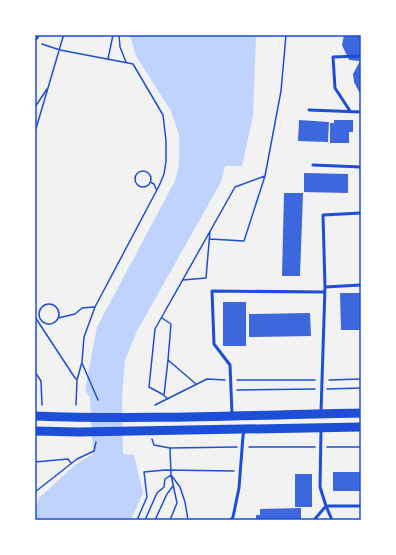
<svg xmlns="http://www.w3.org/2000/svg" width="396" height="555" viewBox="0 0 396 555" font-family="'Golos Text',sans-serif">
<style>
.water{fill:#bfd3fe}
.building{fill:#3d67dc}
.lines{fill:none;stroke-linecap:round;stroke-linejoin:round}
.path{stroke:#1d4ed8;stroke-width:1.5}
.service{stroke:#1d4ed8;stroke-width:3}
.secondary{stroke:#1d4ed8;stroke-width:8}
.primary{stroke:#1d4ed8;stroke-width:9}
.neatline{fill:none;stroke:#1d4ed8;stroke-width:1.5}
</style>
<rect width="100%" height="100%" fill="#f2f2f2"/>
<path class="water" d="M130 35H256L253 116 242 166H225L221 182 137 331 125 360 122 396 123 454 134 455 143 493 131 520H35V515L39 498 75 465 93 454 90 397 85 390 97 327 175 181 179 165V135L171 111 136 56Z"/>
<path class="building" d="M344 35H361V96L354 82 353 74 360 61 349 60 342 45Z
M299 120 329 122 328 142 298 141Z
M334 120H353V132H349V143H330V123H334Z
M304 173 348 174V193L304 192Z
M284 193H303L300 276H282Z
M340 293H361V330H341Z
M223 302H246V346H223Z
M310 313 311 336 249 337V314Z
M333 472H361V491H333Z
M295 474H312V507H295Z
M301 508V520H256V515H260V509Z"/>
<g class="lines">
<path class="path" d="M119 35 120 47 126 62
M42 44 60 50 128 63 133 64 163 115 166 141V161L164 174 159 186 95 307 84 337 82 362 77 380 76 405
M108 59 113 35
M35 107 47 89
M35 132 63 37 65 35
M135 179a8 8 0 1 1 16 0a8 8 0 1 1-16 0Z
M150 182 154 184 156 189
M210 239 244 241 265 176
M183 280 206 278 210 231
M39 314a10 10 0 1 1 20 0a10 10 0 1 1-20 0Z
M35 317 75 378 77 380
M58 318 75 314 82 308 94 307
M162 318 171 324 168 360 196 384
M82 363 98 400
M35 372 41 381 42 405
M237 380H315
M329 380 361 379
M327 389 361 388
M237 390 315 389
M164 395 168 360
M168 399 162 394 149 387 155 329 235 187 265 176 281 91 286 35
M155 405 207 379 225 380
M152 439 154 445 170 448 237 447
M249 447H315
M327 447H361
M35 462 68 459 71 463
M35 492 77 459 94 451 96 442
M137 520 147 497 144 472 165 470 234 471
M145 520 157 493 164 487 165 479 171 475 180 487 185 502 188 520
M155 520 167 494 173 486
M170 520 177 503 171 475 170 448"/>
<path class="service" d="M309 110 361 112
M350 111 335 88 333 57 361 56
M313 165 361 167
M325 287 361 285
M321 412 325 287 323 215 361 213
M232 414 230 365 214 344 212 291 324 292
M231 520 233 517 239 488 243 436 244 430
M314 520 326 506 320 487 321 430
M332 520 326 506H361"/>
<path class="secondary" d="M35 36V35"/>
<path class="primary" d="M35 416C144 420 252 415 361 413
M35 431 78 432 361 427"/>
</g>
<rect width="396" height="555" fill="none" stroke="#ffffff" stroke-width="72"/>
<rect x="36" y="36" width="324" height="483" class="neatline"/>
</svg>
